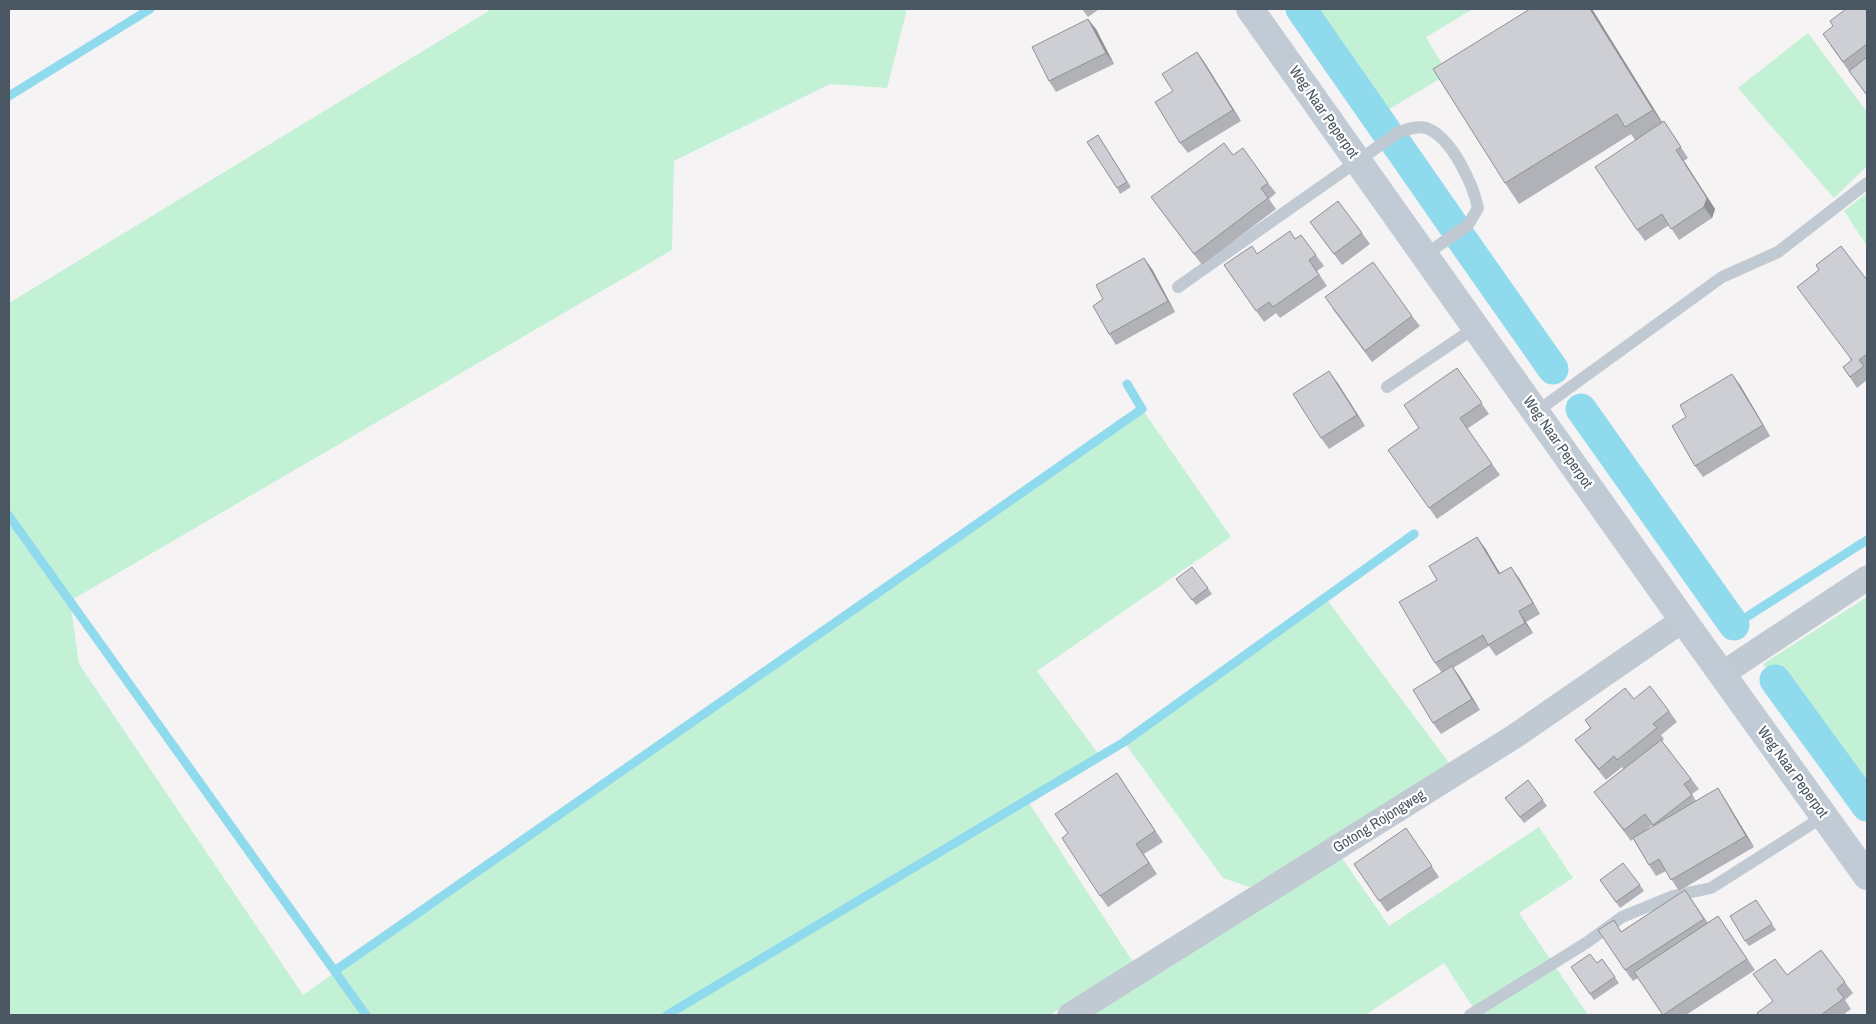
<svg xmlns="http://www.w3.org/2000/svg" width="1876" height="1024" viewBox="0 0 1876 1024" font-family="'Archivo Narrow',sans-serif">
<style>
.green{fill:#c3f1d5}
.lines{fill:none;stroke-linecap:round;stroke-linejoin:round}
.stream{stroke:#90daee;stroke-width:9}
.canal{stroke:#90daee;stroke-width:31}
.lane{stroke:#c1cad2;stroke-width:12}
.street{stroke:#c1cad2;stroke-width:25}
.secondary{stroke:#c1cbd6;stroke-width:28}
.wall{fill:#b0b2b7;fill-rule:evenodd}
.shaded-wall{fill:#909195}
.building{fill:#cdcfd5;stroke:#909195}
.labels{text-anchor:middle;stroke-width:4.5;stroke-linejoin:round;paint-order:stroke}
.street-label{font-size:15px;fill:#4a5661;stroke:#fff}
</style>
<rect width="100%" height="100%" fill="#f5f3f3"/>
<path class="green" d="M492 9H907L887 88 830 84 674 161 672 250 70 601 79 664 303 995 1142 409 1231 537 1037 671 1100 756 1027 800 1133 962 1050 1015H9V303Z
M1304 9H1473L1426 37 1448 74 1376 117Z
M1808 33 1867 112V166L1834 198 1738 88Z
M1867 193V246L1844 211Z
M1325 597 1450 764 1250 887 1223 878 1124 742Z
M1867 597V806L1763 664Z
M1539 827 1573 878 1519 913 1588 1015H1478L1444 963 1365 1015H1088L1342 858 1389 926Z"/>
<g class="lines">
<path class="stream" d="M9 96 150 9
M9 516 366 1015
M1734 625 1867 540
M336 970 1142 409 1127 384
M667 1015 1124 742 1414 534"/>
<path class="canal" d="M1301 9 1386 131
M1396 143 1453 225
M1461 238 1553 369
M1581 409 1734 625
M1775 680 1867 806"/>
<path class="lane" d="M1178 287 1399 132C1408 129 1416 126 1426 128 1451 136 1473 184 1478 208L1468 225 1425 255
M1387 387 1476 327
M1536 412 1722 277 1778 252 1867 183
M1470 1015 1586 943 1622 917 1673 896 1711 888 1824 816"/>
<path class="street" d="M1722 674 1867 578
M1070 1015 1515 736 1683 620"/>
<path class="secondary" d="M1250 9 1683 620 1867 876"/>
</g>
<path class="wall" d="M1082 9H1099L1088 17Z
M1592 9 1662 122 1664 121 1688 158 1684 161 1715 209 1712 218 1679 240 1669 225 1645 241 1637 230 1635 140 1631 134 1519 204 1505 183Z
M1867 9V96L1830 45Z
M1096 29 1114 64 1056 92 1049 81Z
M1197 52 1241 121 1188 153 1180 143 1173 91Z
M1098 135 1131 187 1120 194 1117 188Z
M1233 155 1268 183 1276 193 1269 199 1276 209 1202 265 1151 197Z
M1310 222 1362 233 1370 244 1342 265Z
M1301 235 1324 266 1317 271 1327 286 1280 318 1276 313 1264 322 1224 265 1257 254 1296 239Z
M1152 269 1175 312 1116 345 1109 334 1103 299Z
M1819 270 1867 280V380L1857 388 1843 367 1851 361Z
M1332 308 1412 316 1420 326 1372 362Z
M1457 368 1489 414 1467 429 1500 475 1437 519 1388 450 1419 428Z
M1337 382 1365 426 1329 449 1321 438Z
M1740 385 1770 436 1703 477 1695 466Z
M1485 548 1500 574 1519 578 1540 614 1526 622 1533 633 1496 656 1489 646 1453 668 1480 710 1441 734 1433 723 1442 673 1435 663 1437 580Z
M1176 579 1208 588 1212 594 1196 605Z
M1634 699 1669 711 1677 722 1661 735 1664 739 1662 741 1699 789 1692 794 1696 801 1718 788 1725 799 1754 847 1679 891 1666 871 1656 876 1649 865 1633 839 1631 841 1594 792 1623 769 1622 767 1606 780 1583 751 1575 740 1590 728 1585 720ZM1652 825 1653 826 1642 833Z
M1117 773 1163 842 1144 854 1157 874 1108 907 1100 896 1068 833Z
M1528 780 1547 806 1524 823 1505 798Z
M1406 828 1439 877 1387 912 1354 864Z
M1600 880 1640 885 1644 891 1620 908Z
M1685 890 1708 923 1718 916 1755 970 1686 1015H1663L1638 978 1633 981 1625 970 1622 931Z
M1756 900 1776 930 1749 946 1745 941Z
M1821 950 1853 993 1845 1000 1851 1009 1843 1015H1759L1773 1001 1787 975Z
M1602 959 1619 983 1594 1000 1571 967 1597 963Z"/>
<path class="shaded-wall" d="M1590 9H1592L1667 130 1653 110Z
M1088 19 1096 29 1114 64 1106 53Z
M1197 52 1205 63 1241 121 1233 110Z
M1684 161 1715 209 1712 218 1704 207Z
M1144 258 1152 269 1175 312 1168 301Z
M1329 371 1337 382 1365 426 1357 415Z
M1732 374 1740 385 1770 436 1763 425Z
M1477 537 1485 548 1507 585 1499 574Z
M1511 567 1519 578 1540 614 1533 603Z
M1519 611 1533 633 1525 623Z
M1452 666 1460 677 1480 710 1472 699Z
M1718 788 1725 799 1754 847 1746 836Z"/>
<path class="building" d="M1530 9H1590L1653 110 1625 127 1617 114 1505 183 1433 69Z
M1846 9H1867V44L1843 62 1823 34 1833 26 1830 21Z
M1088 19 1106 53 1049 81 1032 47Z
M1197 52 1233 110 1180 143 1155 102 1173 91 1162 74Z
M1867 57V95L1849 71Z
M1664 121 1681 147 1676 150 1707 198 1704 207 1671 229 1662 214 1637 230 1595 167Z
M1098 135 1127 182 1117 188 1087 142Z
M1224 143 1233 155 1243 148 1268 183 1261 188 1268 198 1194 254 1151 197Z
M1338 201 1362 233 1334 254 1310 222Z
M1290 231 1295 239 1301 235 1316 255 1309 260 1319 275 1273 307 1269 302 1256 311 1224 265 1252 246 1257 254Z
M1841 246 1867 280V354L1859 360 1864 366 1850 377 1843 367 1852 360 1797 287 1819 270 1816 265Z
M1144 258 1168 301 1109 334 1093 306 1103 299 1096 285Z
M1373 262 1412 316 1365 351 1325 297Z
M1457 368 1482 403 1460 418 1492 464 1429 508 1388 450 1419 428 1404 405Z
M1329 371 1357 415 1321 438 1293 394Z
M1732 374 1763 425 1695 466 1672 426 1686 417 1680 405Z
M1477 537 1499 574 1511 567 1533 603 1519 611 1525 623 1488 645 1483 635 1435 663 1399 602 1437 580 1429 566Z
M1192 567 1208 588 1192 600 1176 579Z
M1452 666 1472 699 1433 723 1413 690Z
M1650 686 1669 711 1653 724 1657 728 1617 760 1614 756 1599 769 1575 740 1591 728 1585 720 1625 688 1634 699Z
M1661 740 1691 779 1684 784 1692 795 1653 825 1645 814 1624 830 1594 792Z
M1117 773 1155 831 1136 844 1149 863 1100 896 1062 838 1068 833 1055 814Z
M1528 780 1543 800 1520 817 1505 798Z
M1718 788 1746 836 1671 880 1659 859 1649 865 1633 838Z
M1406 828 1432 866 1379 901 1354 864Z
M1623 863 1640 885 1616 902 1600 880Z
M1685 890 1704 919 1625 970 1598 930 1614 920 1621 932Z
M1756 900 1772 924 1745 941 1730 916Z
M1718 916 1747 959 1663 1015 1634 972Z
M1821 950 1845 982 1837 989 1844 998 1821 1015H1759L1757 1013 1773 1001 1753 974 1775 959 1787 975Z
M1590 954 1597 963 1602 959 1615 977 1590 994 1571 967Z"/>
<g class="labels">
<g class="street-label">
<text transform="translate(1324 112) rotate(55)" y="5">Weg Naar Peperpot</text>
<text transform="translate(1558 442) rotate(55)" y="5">Weg Naar Peperpot</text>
<text transform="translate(1793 772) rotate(54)" y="5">Weg Naar Peperpot</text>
<text transform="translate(1379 821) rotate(-32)" y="5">Gotong Rojongweg</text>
</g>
</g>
<rect width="1876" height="1024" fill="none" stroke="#4a5661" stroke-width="20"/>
</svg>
